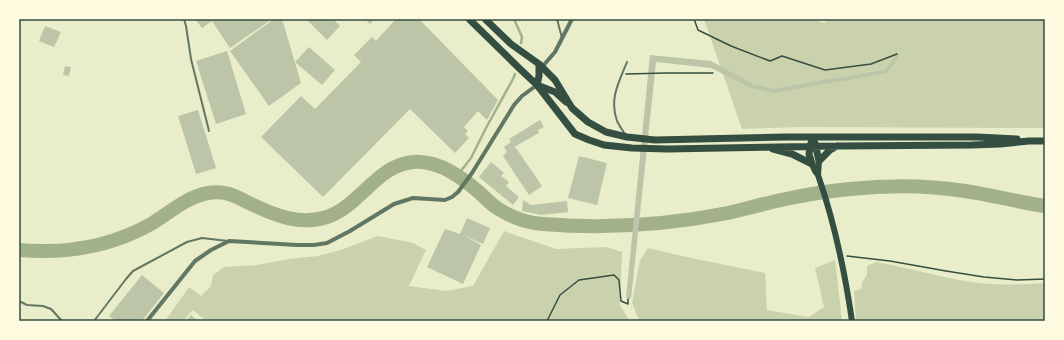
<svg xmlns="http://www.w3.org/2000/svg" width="1064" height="340" viewBox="0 0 1064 340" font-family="'Archivo Narrow',sans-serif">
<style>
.green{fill:#cad2ad}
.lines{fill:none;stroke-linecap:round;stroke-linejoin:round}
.stream{stroke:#a3b18a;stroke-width:2.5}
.river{stroke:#a3b18a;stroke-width:14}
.building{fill:#bcc5a7}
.path{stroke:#344e41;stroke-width:1.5}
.service{stroke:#617663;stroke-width:2}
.minor{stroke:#617663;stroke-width:4}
.secondary{stroke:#344e41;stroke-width:6}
.primary{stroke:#344e41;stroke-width:7}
.neatline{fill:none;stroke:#344e41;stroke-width:1.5}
</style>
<rect width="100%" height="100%" fill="#e9edc9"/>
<path class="green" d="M704 19H812L824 23 829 19H1045V128L801 127 742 129Z
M504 231 556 249 606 247 622 252 620 305 630 321H206L193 310 183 321H165L189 287 201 296 211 286 213 275 224 267 257 265 289 259 318 256 341 250 378 236 413 243 426 250 409 286 446 291 473 286Z
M648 248 691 258 765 273 767 310 809 317 824 307 815 268 835 260 842 321H639L632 302 640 260Z
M876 262C911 268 945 279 980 283 999 285 1025 285 1045 283V321H856L854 291 861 289 862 283 867 274V266Z"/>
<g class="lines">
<path class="stream" d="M514 19 522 37 521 43
M457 176 471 158 486 128 513 79 515 74"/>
<path class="river" d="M19 250C65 254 110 247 151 224 168 214 188 196 208 193 225 190 235 196 249 203 274 215 300 226 327 217 360 206 377 165 413 162 439 160 463 178 481 194 486 199 491 204 497 208 511 217 527 223 543 224 604 229 667 225 728 213 745 209 763 204 781 200 804 195 827 191 850 189 888 185 927 185 965 191 992 195 1018 202 1045 206"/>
</g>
<path class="building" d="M195 19H272L230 48 212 21 202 28Z
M274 19H282L301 83 269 106 230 51Z
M306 19H333L340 26 327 40Z
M365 19H375L370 24Z
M396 19H419L498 100 487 120 478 111 464 127 468 131 465 134 469 138 455 153 410 109 323 197 261 137 301 96 315 109 361 62 354 55 372 37 376 41Z
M45 26 61 32 54 47 39 41Z
M309 47 335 70 322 85 295 62Z
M227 51 246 114 216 124 196 61Z
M897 54 899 56 887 73 774 93 751 88 711 68 656 62 631 299 626 298 650 55 711 61 753 84 774 89 794 85 885 70Z
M65 66 71 67 69 76 63 75Z
M198 110 216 168 196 174 178 116Z
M540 120 544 127 538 130 539 133 514 147 516 148 542 186 529 195 503 156 507 152 504 147 511 142 509 139Z
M579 156 607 163 597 205 568 198Z
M491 162 504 173 501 176 509 182 506 186 519 197 513 205 479 177Z
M523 200 531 205 567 201 568 212 541 215 522 211Z
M467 218 490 228 483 244 463 235 481 245 463 284 427 267 445 229 460 234Z
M142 275 164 293 142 321H116L109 316Z
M191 315 198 321H186Z"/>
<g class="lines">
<path class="path" d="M694 19 698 30 731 46 770 61 782 56 825 70 871 64 897 54
M626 74 666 73H713
M847 256 890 261 946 271 984 277 1017 280 1045 279
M547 321 560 295 579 280 614 275 619 280 621 301 628 304V299"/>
<path class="service" d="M184 19 186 26 191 59 209 131
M557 19 562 38
M625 134C622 130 619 125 617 121 609 99 619 82 627 62
M19 301 27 305 43 306 51 309 62 321
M94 321 126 279 133 271 187 242 202 238 228 241"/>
<path class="minor" d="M542 67 555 52 572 19
M147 321 195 261 211 250 229 241 297 245H314L327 243 350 231 394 204 413 198 445 200 452 197 458 192 472 173 514 105 522 96 537 85"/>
<path class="secondary" d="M812 164 815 171 818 175C834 221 845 273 852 321
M818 175 819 161"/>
<path class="primary" d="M469 19 520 69 537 85 575 134 589 140 604 145 632 148 667 149 838 146 972 145 1000 144 1029 141H1045
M485 19 511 44 539 64 555 80 572 108 588 122 606 132 627 137 655 140 785 137H977L1017 139
M539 64V76L537 85 555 92 566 102
M811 143 809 154 812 164
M815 143 819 161
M773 149 792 154 812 164
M819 161 830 150 837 146"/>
</g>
<rect width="1064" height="340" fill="none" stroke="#fefae0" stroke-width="40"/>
<rect x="20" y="20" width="1024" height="300" class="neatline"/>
</svg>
